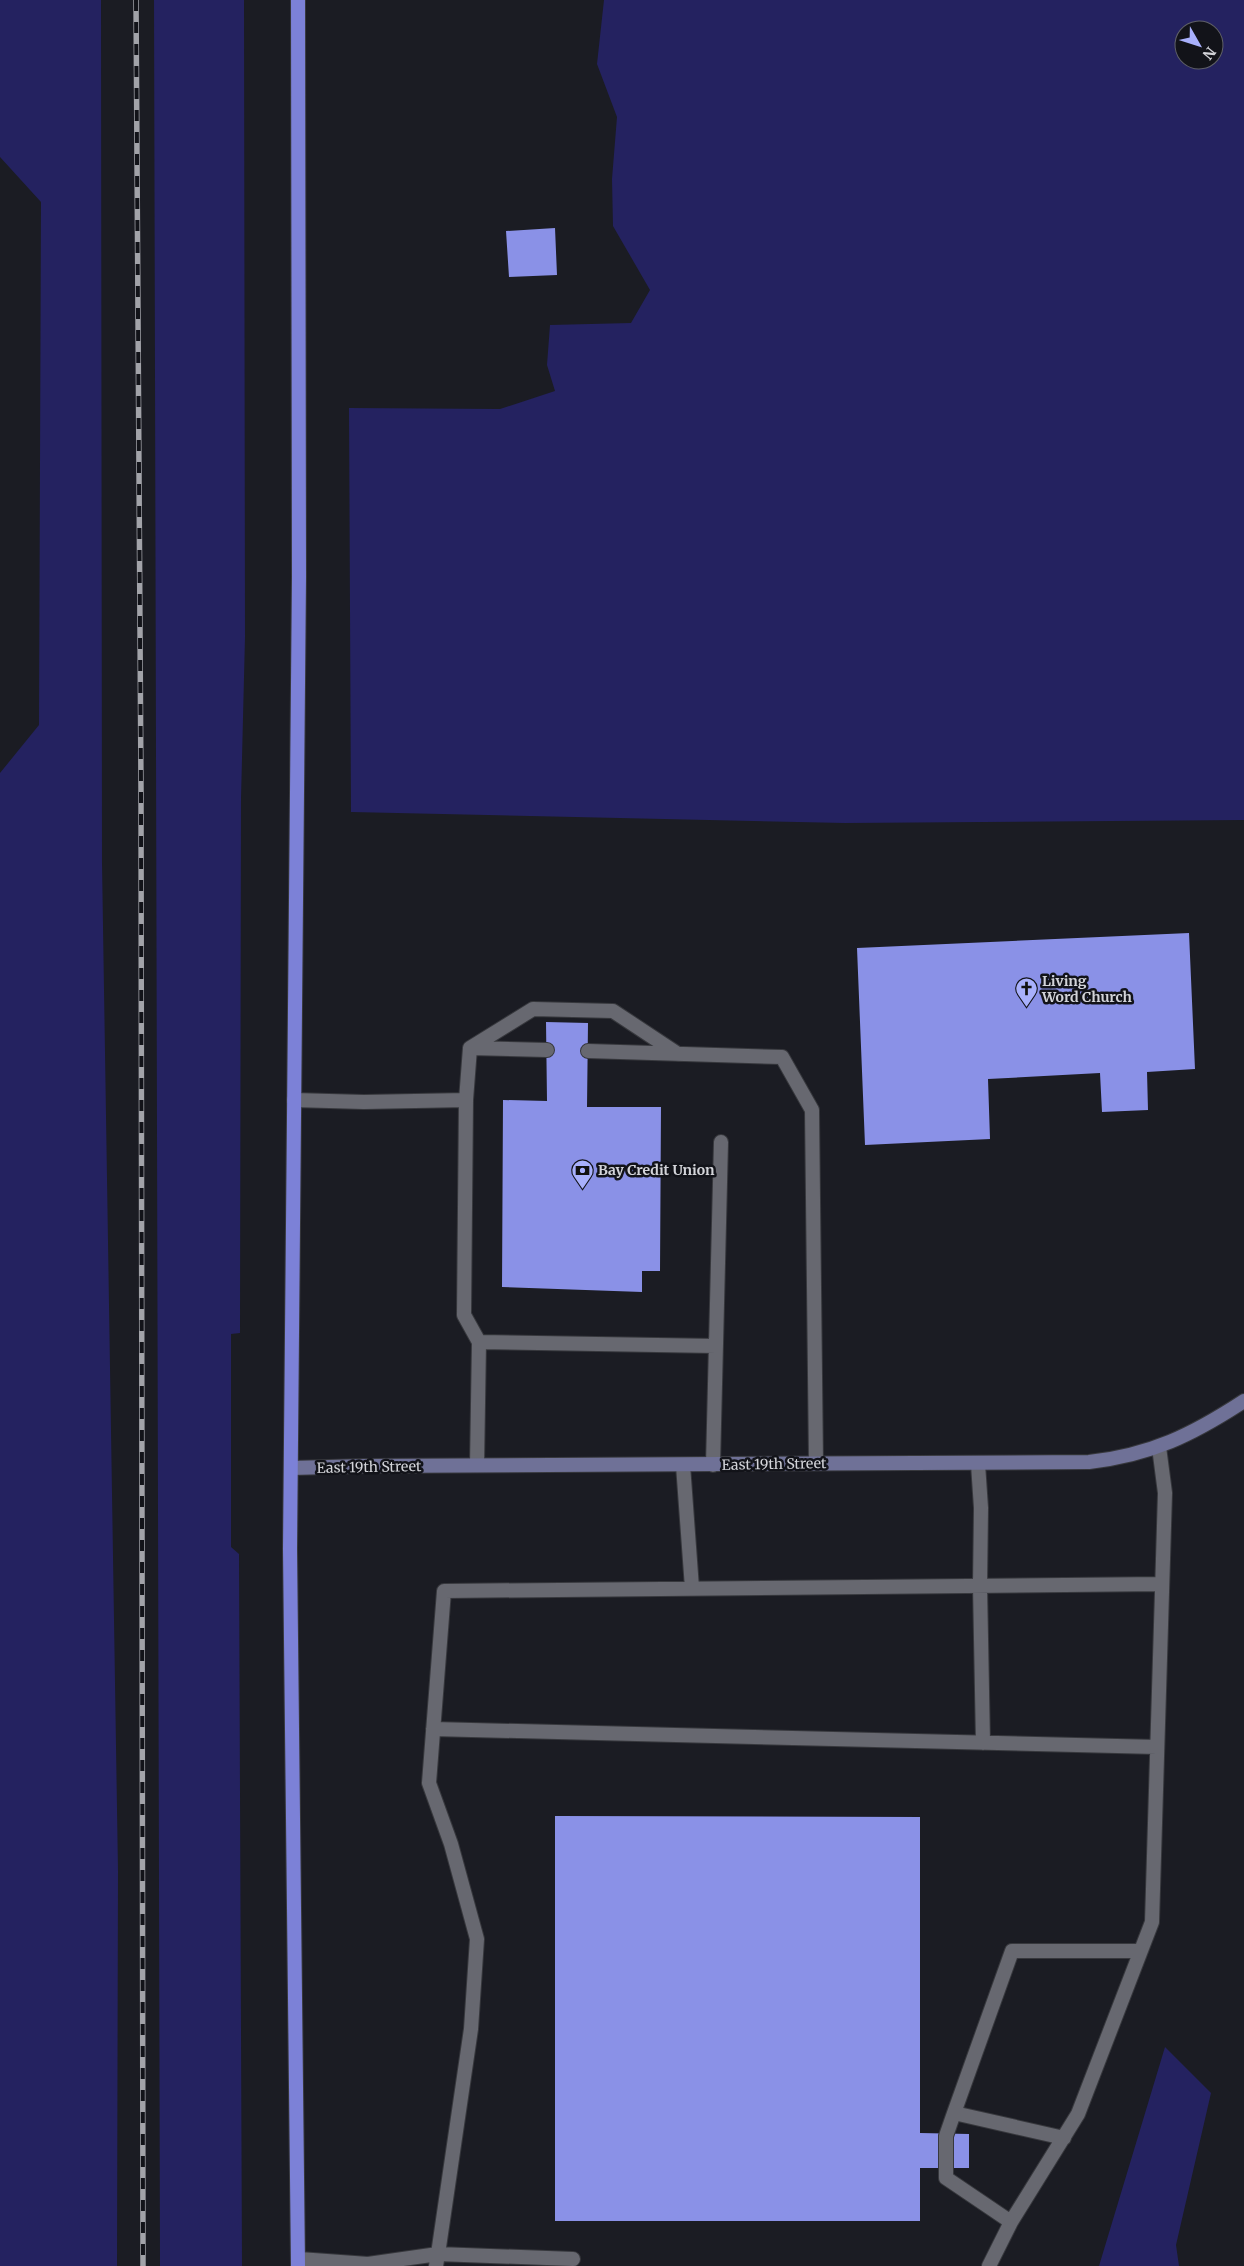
<svg xmlns="http://www.w3.org/2000/svg" width="1244" height="2266" viewBox="0 0 1244 2266" font-family="Merriweather,serif">
<style>
.green{fill:#242260;fill-rule:evenodd}
.building{fill:#8a91e7}
.lines{fill:none;stroke-linecap:round;stroke-linejoin:round}
.service-casing{stroke:#37383d;stroke-width:16}
.secondary-casing{stroke:#37383d;stroke-width:16}
.trunk-casing{stroke:#37383d;stroke-width:16}
.service{stroke:#676870;stroke-width:14}
.secondary{stroke:#6f7197;stroke-width:14}
.trunk{stroke:#7c81d7;stroke-width:14}
.rail-casing{stroke:#a2a3a9;stroke-width:5.5}
.rail{stroke:#121319;stroke-width:4;stroke-dasharray:11;stroke-linecap:butt}
.labels{text-anchor:middle;stroke-width:5;stroke-linejoin:round;paint-order:stroke}
.poi-label{font-size:14px;font-weight:bold;fill:#d3d4d9;stroke:#121319;text-anchor:start}
.street-label{font-size:14px;fill:#d3d4d9;stroke:#121319}
</style>
<rect width="100%" height="100%" fill="#1b1c23"/>
<path class="green" d="M0 0H101L102 863 118 1871 117 2266H0V773L39 725 41 202 0 157Z
M154 0H244L245 637 241 799 240 1333 231 1334V1547L239 1554 242 2266H160Z
M604 0H1244V820L845 823 351 812 349 408 500 409 555 391 547 365 550 325 631 323 650 290 613 226 612 179 617 117 597 64ZM1184 30H1214V60H1184Z
M1165 2047 1211 2093 1176 2245 1179 2266H1099Z"/>
<path class="building" d="M555 228 557 275 509 277 506 231Z
M1189 933 1195 1069 1147 1072 1148 1110 1102 1112 1100 1073 988 1079 990 1139 865 1145 857 948Z
M546 1022 588 1023 587 1107H661L660 1271H642V1292L502 1287 503 1100 547 1101Z
M555 1816 920 1817V2133L969 2134V2168H920V2221H555Z"/>
<g class="lines">
<defs>
<path id="service" d="M470 1048 466 1100 464 1315 479 1342 477 1465
M470 1048 533 1009 613 1011 678 1054
M470 1048 547 1050
M588 1051 782 1057 812 1110 816 1463
M294 1100 364 1102 466 1100
M479 1342 716 1346
M978 1464 981 1508 980 1586 983 1743
M683 1465 692 1588
M713 1465 721 1142
M433 1729 1157 1747
M954 2113 946 2136V2178L1011 2222
M1064 2138 954 2113 1012 1951H1140
M299 2259 368 2264 438 2254 471 2029 477 1939 451 1844 429 1783 444 1591 1162 1584
M436 2266 438 2254 573 2259
M989 2266 1011 2222 1078 2114 1152 1922 1165 1493 1159 1447"/>
<path id="secondary" d="M291 1468 365 1466 1089 1462C1151 1455 1192 1435 1244 1401"/>
<path id="trunk" d="M298 0 299 576 290 1549 298 2266"/>
</defs>
<use href="#service" class="service-casing"/>
<use href="#secondary" class="secondary-casing"/>
<use href="#trunk" class="trunk-casing"/>
<use href="#service" class="service"/>
<use href="#secondary" class="secondary"/>
<use href="#trunk" class="trunk"/>
<defs>
<path id="rail" d="M136 0 141 788 143 2266"/>
</defs>
<use href="#rail" class="rail-casing"/>
<use href="#rail" class="rail"/>
</g>
<defs>
<symbol id="church-pin" viewBox="-11 -11 22 30"><path d="M0 17L-7.5 6A9.5 9.5 0 1 1 7.5 6Z" fill="#a8b0fc" stroke="#121319"/><path d="M-1.2-6h2.4v3.5h3.3v2.4h-3.3V6h-2.4V-.1h-3.3v-2.4h3.3Z" fill="#111"/></symbol>
<symbol id="bank-pin" viewBox="-11 -11 22 30"><path d="M0 17L-7.5 6A9.5 9.5 0 1 1 7.5 6Z" fill="#a8b0fc" stroke="#121319"/><path d="M-6-4H6V4H-6ZM0-2.3a2.3 2.3 0 1 0 0 4.6a2.3 2.3 0 1 0 0-4.6Z" fill="#111"/></symbol>
</defs>
<g fill-rule="evenodd">
<use href="#church-pin" x="1014" y="976" width="25" height="34"/>
<use href="#bank-pin" x="570" y="1158" width="25" height="34"/>
</g>
<g class="labels">
<g class="poi-label">
<text x="1042" y="986">Living<tspan x="1042" dy="16">Word Church</tspan></text>
<text x="598" y="1175">Bay Credit Union</text>
</g>
<g class="street-label">
<text transform="translate(774 1464) rotate(-1)" y="5">East 19th Street</text>
<text transform="translate(369 1467) rotate(-1)" y="5">East 19th Street</text>
</g>
</g>
<g transform="translate(1199 45) rotate(129)"><circle r="24" fill="#121319" stroke="#5f6066"/>
<path d="M0-4L9 19L0 12L-9 19Z" fill="#a8b0fc"/>
<text y="-8" font-size="14" font-weight="bold" text-anchor="middle" fill="#d3d4d9">N</text>
</g>
</svg>
